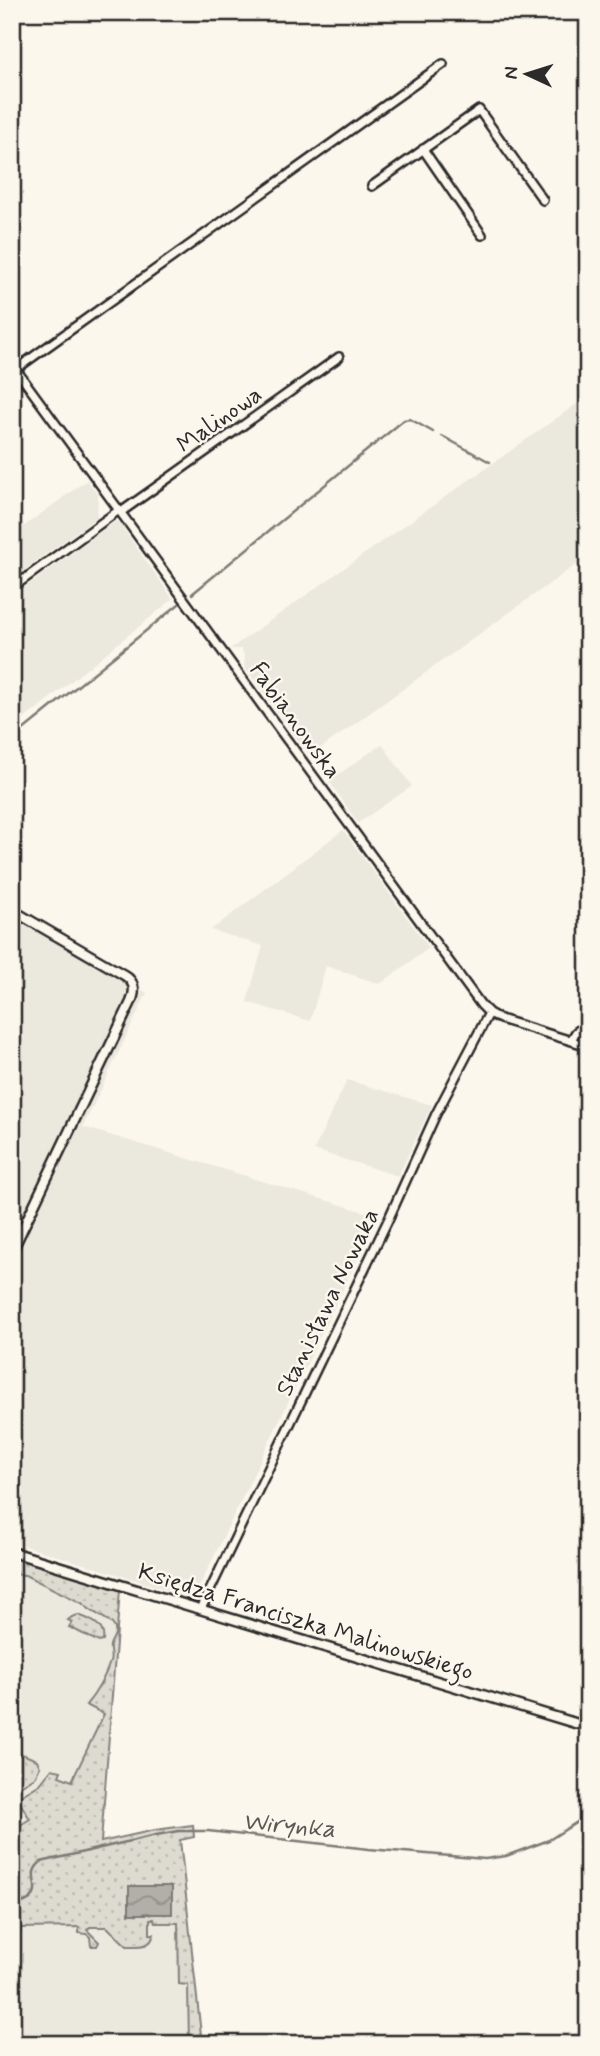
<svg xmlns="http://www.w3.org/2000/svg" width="600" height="2056" viewBox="0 0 600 2056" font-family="Mynerve,sans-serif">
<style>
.built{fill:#ebe8de}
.grass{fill:url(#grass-dots);stroke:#84827e;stroke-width:2}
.water{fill:url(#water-waves);stroke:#7b7a75;stroke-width:2}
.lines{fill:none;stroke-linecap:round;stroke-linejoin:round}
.stream{stroke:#7b7a75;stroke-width:2.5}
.minor-casing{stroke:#2b2b2b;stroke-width:12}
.tertiary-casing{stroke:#2b2b2b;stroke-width:13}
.minor{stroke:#fbf7ec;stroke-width:7}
.tertiary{stroke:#fbf7ec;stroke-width:8}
.labels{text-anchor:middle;stroke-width:5;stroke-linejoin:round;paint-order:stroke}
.street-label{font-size:24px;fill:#2b2b2b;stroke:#fbf7ec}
.water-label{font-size:26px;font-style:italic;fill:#5a5956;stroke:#fbf7ec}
</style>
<defs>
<pattern id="grass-dots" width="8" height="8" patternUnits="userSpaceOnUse" patternTransform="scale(1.75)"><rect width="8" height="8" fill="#dddad0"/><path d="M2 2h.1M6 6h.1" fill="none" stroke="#bebbb3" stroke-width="1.8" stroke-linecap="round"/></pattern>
<pattern id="water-waves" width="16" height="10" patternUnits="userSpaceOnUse" patternTransform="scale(1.75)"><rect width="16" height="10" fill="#b1afa7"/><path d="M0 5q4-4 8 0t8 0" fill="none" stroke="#908f88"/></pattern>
</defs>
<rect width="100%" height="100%" fill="#fbf7ec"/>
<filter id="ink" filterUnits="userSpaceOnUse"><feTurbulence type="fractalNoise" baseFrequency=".0143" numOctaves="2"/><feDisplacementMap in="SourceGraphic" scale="14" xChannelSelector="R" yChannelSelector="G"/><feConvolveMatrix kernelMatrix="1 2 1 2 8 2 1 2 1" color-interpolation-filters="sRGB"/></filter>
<g filter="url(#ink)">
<path class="built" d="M588 396V477L580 483 588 485V556L310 756 244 666 245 657 241 649H230Z
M87 480 98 495 97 517 12 579V535Z
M117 520 173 599 12 729V597Z
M382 744 412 786 358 823 329 781Z
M343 830 429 948 380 984 326 966 310 1021 247 1002 263 946 211 930Z
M12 916 147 993 83 1127 378 1216 194 1598 12 1542V1275L14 1270 12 1269Z
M347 1080 432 1105 398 1176 314 1150Z
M12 1567 119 1599 101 1833 12 1882Z
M173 1848 202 2044H12V1921Z"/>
<path class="grass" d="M12 1557 120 1589 101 1842 155 1830 193 1825 194 1837 180 1840 202 2044H189L188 1985 179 1984 178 1923H155L154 1919H150V1934H154C151 1948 139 1946 127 1946L107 1927H90L87 1930 99 1942 97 1946H91L90 1937 86 1934 79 1933V1927L21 1928 20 1934 12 1932V1830L30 1819 19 1801V1797L40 1784 52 1769 61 1771 59 1776 72 1781 104 1714 86 1705C96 1693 105 1677 110 1662 112 1656 109 1651 110 1645 112 1638 119 1633 113 1625 108 1618 91 1613 82 1603L25 1575 12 1574Z
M78 1615C90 1619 106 1625 103 1641L99 1642 69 1627 72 1622 68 1620 72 1617Z
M18 1754 21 1755 22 1754 37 1760 40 1767 35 1777 17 1788 12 1787V1767Z"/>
<path class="water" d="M129 1886H172V1914H129Z"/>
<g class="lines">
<path class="stream" d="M442 436 490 462
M192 594 404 420 410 419 433 432
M12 739 179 604
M12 1906C56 1896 20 1878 41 1862L156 1835 179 1831H208L369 1849 485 1859 506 1856 549 1840 588 1815"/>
<defs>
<path id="minor" d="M423 149 482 235
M372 186 479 110 543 200
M12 364 481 1005 489 1013 500 1019 588 1046
M16 369 443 64
M121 512 339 357
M12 588 119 510
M571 1040 576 1032 588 1023
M201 1609 389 1218 436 1114 489 1013"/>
<path id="tertiary" d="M12 910 124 975C135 982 136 990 131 1002L12 1251
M12 1552 588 1727"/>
</defs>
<use href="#minor" class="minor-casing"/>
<use href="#tertiary" class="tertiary-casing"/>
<use href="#minor" class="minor"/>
<use href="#tertiary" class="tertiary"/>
</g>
</g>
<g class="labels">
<g class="street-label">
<text transform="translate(219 419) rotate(-35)" y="8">Malinowa</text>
<text transform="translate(296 720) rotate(54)" y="8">Fabianowska</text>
<text transform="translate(327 1302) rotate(-64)" y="8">Stanisława Nowaka</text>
<text transform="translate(306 1621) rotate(17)" y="8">Księdza Franciszka Malinowskiego</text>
</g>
<g class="water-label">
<text transform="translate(289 1824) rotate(5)" y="9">Wirynka</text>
</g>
</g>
<rect width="600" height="2056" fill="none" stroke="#fbf7ec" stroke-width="42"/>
<rect x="21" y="21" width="558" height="2014" fill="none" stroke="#2b2b2b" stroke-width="2.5" filter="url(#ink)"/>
<g transform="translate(527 74) rotate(274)" stroke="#fbf7ec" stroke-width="5" paint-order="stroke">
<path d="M0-5L12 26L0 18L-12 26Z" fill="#2b2b2b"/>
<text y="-10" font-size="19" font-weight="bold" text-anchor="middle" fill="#2b2b2b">N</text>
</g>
</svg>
